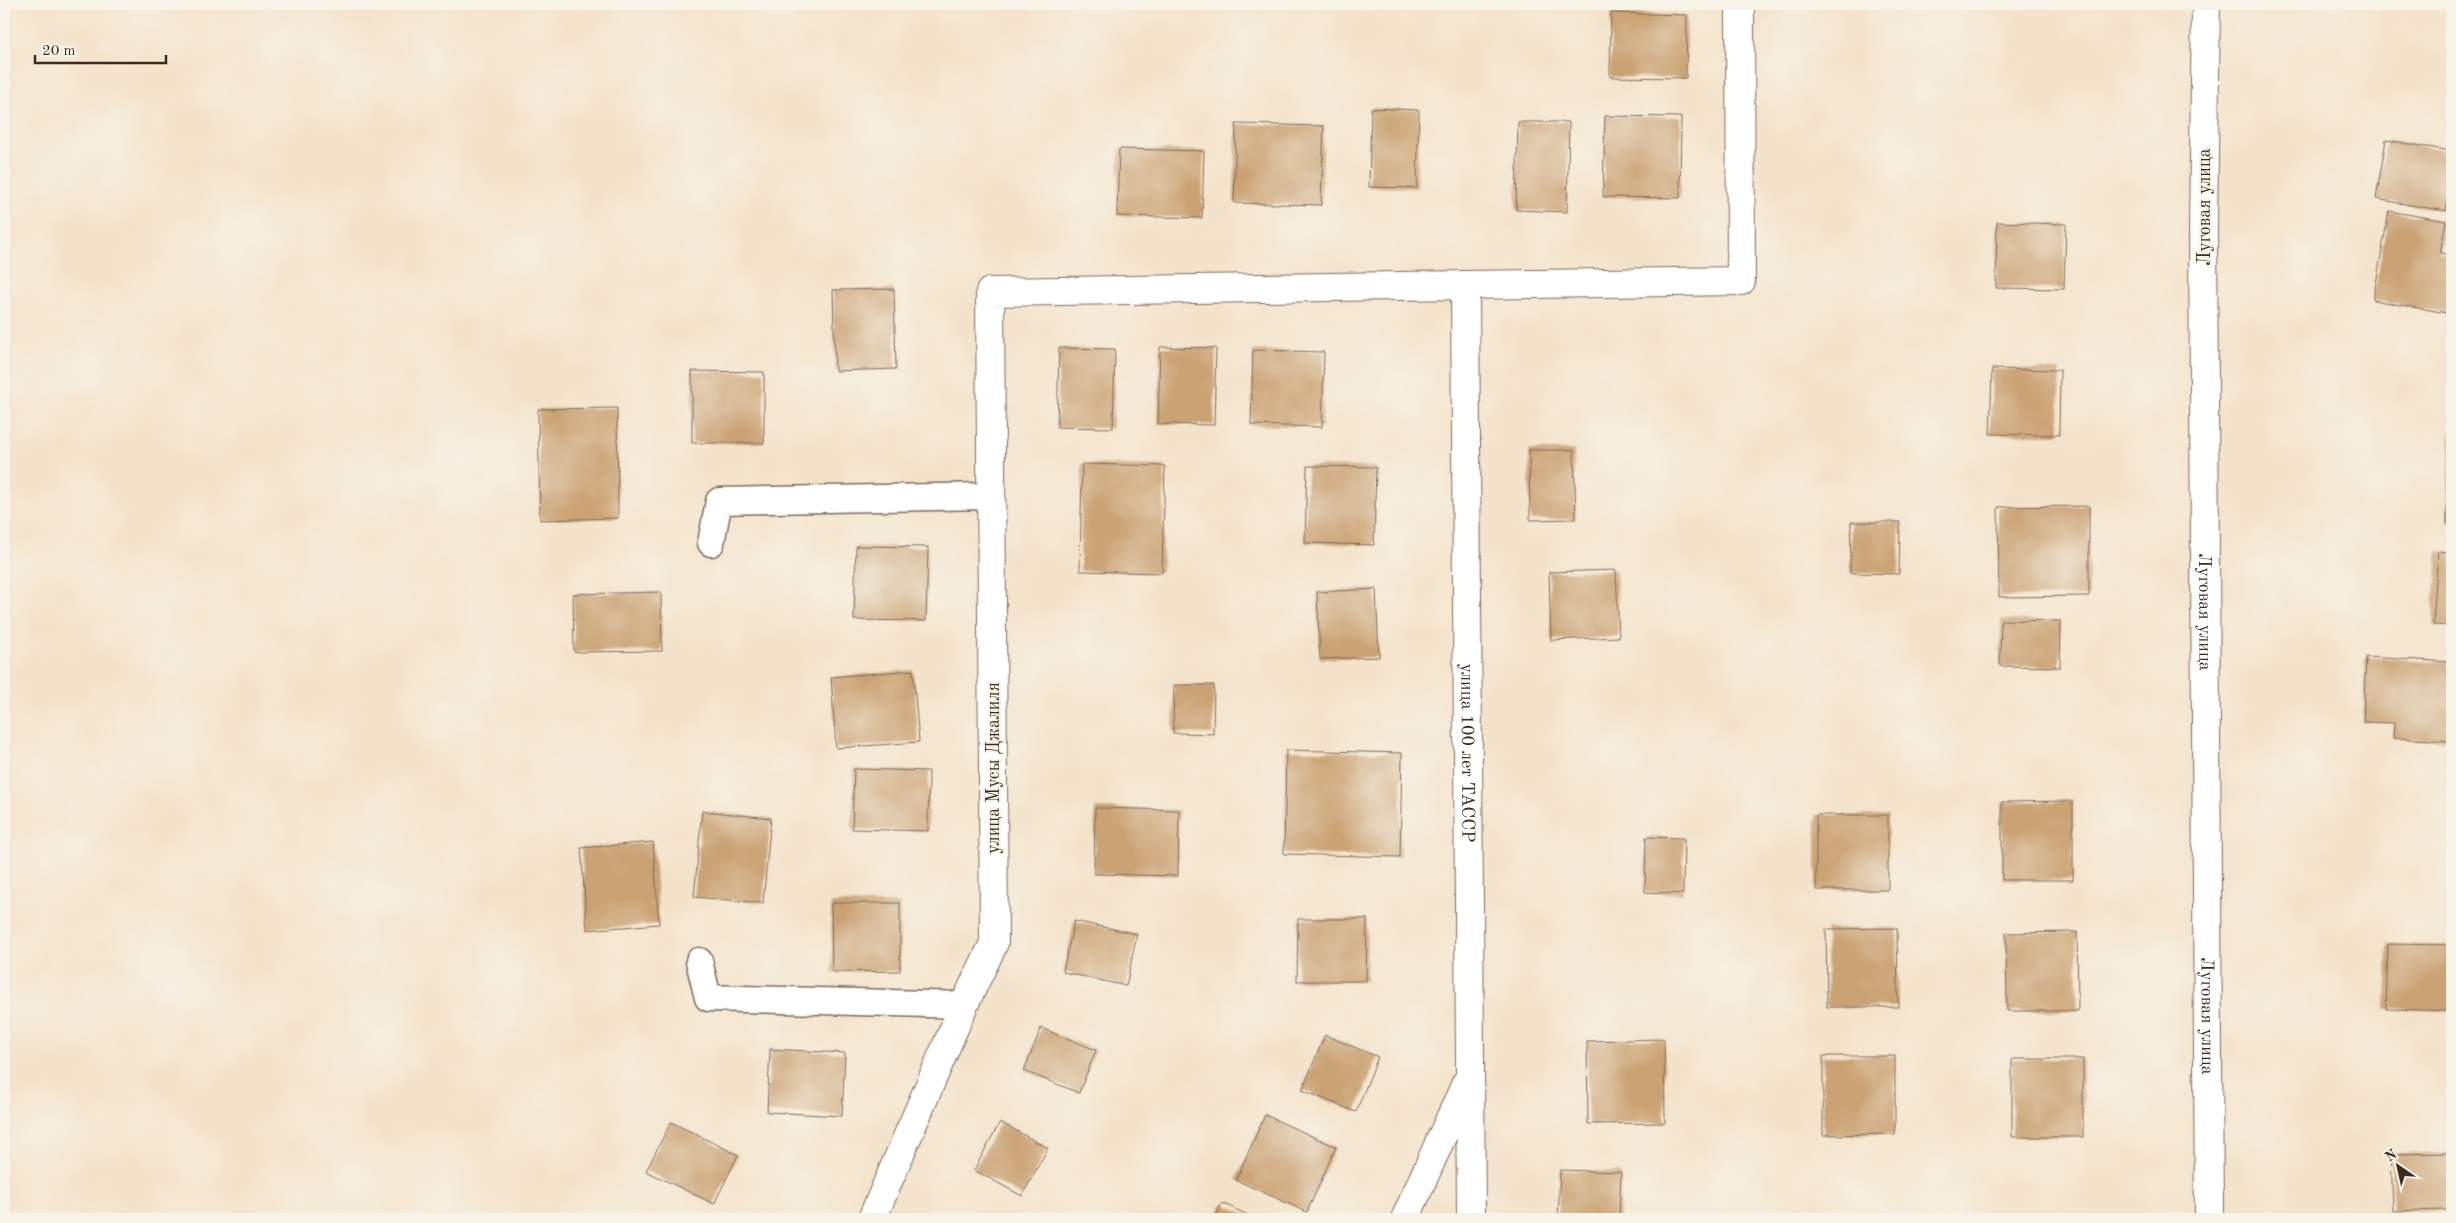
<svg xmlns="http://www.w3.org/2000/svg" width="2456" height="1223" viewBox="0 0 2456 1223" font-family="'Old Standard TT',serif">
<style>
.building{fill:#caa273}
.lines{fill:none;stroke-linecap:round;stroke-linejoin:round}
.lane-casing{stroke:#7c6b5b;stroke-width:29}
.street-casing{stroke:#7c6b5b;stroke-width:30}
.lane{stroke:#fff;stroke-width:26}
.street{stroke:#fff;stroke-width:28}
.labels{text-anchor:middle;stroke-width:4;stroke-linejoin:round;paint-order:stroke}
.street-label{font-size:18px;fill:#3b2a1e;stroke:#f7f3e8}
</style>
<rect width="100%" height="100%" fill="#f7f3e8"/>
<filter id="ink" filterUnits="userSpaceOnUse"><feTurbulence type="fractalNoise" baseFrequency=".02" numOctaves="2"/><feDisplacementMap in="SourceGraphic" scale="10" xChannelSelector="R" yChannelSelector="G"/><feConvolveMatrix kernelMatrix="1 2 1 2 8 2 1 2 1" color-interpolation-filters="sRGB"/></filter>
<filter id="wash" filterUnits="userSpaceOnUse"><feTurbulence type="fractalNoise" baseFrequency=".0096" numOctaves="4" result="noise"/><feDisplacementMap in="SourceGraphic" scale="20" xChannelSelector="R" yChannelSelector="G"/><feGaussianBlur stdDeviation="1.12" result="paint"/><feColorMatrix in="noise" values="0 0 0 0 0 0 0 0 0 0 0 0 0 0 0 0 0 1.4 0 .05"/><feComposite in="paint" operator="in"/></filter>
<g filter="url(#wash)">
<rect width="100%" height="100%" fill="#f4e3cb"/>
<g id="blocks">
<path class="building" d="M1611 13 1687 15 1686 78 1610 77Z
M1371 108 1419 110 1417 188 1369 187Z
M1605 116 1681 117 1680 198 1603 197Z
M1518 122H1569L1567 212 1516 210Z
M1236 124 1324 126 1321 205 1234 203Z
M2386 140 2452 151V172L2446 211 2376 199Z
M1119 149 1204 151 1202 218 1117 216Z
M2389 211 2446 221 2440 253 2452 255V314L2373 300Z
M1997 222 2066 224 2064 289 1996 288Z
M894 289 896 369 835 371 833 290Z
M1160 347 1216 348 1214 425 1158 424Z
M1059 348 1115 349 1113 428 1057 427Z
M1253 350 1324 352 1322 427 1251 425Z
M1992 369 2060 370 2059 435 1990 434Z
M692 371 764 372V443H692Z
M617 408 618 518 540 520 538 409Z
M2450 433H2452V523H2447Z
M1529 450H1574L1576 519 1530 520Z
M1082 464 1165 466 1162 573 1080 571Z
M1307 466 1376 467 1374 545 1305 543Z
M2089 506V596L1999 597 1998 507Z
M1851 522H1900L1899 574 1850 573Z
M856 546 928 547 926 621 854 620Z
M2438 551 2452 552V626L2433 625Z
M1616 570 1619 637 1551 640 1549 572Z
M1376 589 1379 657 1320 659 1317 592Z
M661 592 662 651 574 652 573 594Z
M2001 620 2061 621 2060 667 2000 666Z
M2366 657 2452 662V741L2393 738 2394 723 2363 722Z
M913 670 919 742 836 748 831 677Z
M1174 685H1214L1213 734 1173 733Z
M1286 750 1402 753 1400 857 1284 854Z
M854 769 929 771 928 831 852 829Z
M2073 801V880H2002V802Z
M1095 808 1179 810 1178 876 1094 874Z
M702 811 771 818 763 903 694 897Z
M1816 815H1888V890H1816Z
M1646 837 1684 838 1683 894 1645 892Z
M653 842 659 924 587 930 581 848Z
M831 903H900V971L832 972Z
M1298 919H1367L1366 981H1297Z
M1074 921 1137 934 1126 986 1063 972Z
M1897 928 1898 1007H1827L1826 929Z
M2077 932 2078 1011H2007L2006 933Z
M2388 944 2452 945V1011L2386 1009Z
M1041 1028 1096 1050 1079 1093 1024 1071Z
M1325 1035 1378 1057 1356 1112 1302 1090Z
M1664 1039 1665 1123 1588 1124 1587 1041Z
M770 1049 845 1053 842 1116 767 1112Z
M1823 1056H1895V1134L1823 1135Z
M2012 1059H2083V1137H2012Z
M1265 1115 1336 1147 1307 1212 1236 1180Z
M671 1122 738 1155 714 1204 646 1171Z
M1000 1122 1048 1148 1022 1196 974 1170Z
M2452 1153V1210L2393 1211 2391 1154Z
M1560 1170 1621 1172 1619 1219H1558Z
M1222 1203 1257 1219H1215Z"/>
</g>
</g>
<g filter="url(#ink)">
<use href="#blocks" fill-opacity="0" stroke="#7c6b5b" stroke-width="1"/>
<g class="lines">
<defs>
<path id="lane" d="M711 543 719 501 991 496
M699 961 708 998 964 1005"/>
<g id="street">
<path id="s1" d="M2206 4 2203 229 2209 1219"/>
<path id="s2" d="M1465 285 1471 1219"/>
<path d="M872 1219 964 1005 994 943 990 292 1741 281 1740 4"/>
<path d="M1405 1219 1466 1083"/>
</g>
</defs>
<use href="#lane" class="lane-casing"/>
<use href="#street" class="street-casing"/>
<use href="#lane" class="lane"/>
<use href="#street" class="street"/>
</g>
</g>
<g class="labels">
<g class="street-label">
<text transform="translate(2204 207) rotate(-90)" y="6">Луговая улица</text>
<text dy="6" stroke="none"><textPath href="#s1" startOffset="608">Луговая улица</textPath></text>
<text dy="6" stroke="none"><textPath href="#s2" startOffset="468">улица 100 лет ТАССР</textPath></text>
<text transform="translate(993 768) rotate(-90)" y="6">улица Мусы Джалиля</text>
<text dy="6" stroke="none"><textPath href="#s1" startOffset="1012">Луговая улица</textPath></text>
</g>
</g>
<rect width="2456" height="1223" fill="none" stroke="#f7f3e8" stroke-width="20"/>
<g transform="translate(2398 1166) rotate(326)" stroke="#f7f3e8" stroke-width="4" paint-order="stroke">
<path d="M0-4L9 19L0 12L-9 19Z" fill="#3b2a1e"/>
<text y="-8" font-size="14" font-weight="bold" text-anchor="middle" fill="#3b2a1e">N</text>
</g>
<path d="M35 55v8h131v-8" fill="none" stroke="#3b2a1e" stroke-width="2.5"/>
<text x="42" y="55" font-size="15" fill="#3b2a1e" stroke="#f7f3e8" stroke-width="4" paint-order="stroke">20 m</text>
</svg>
